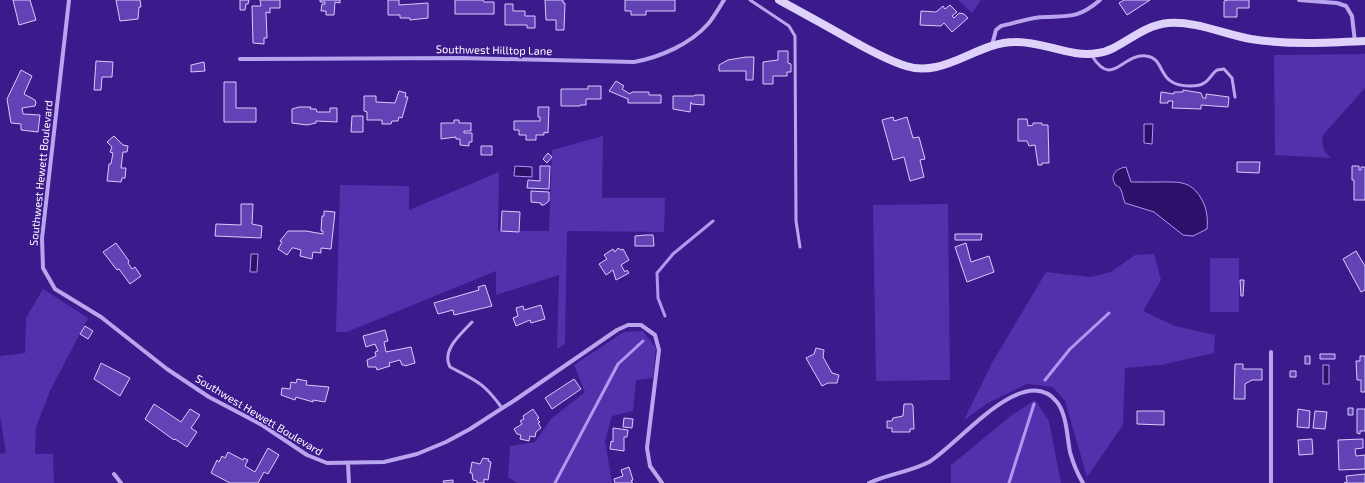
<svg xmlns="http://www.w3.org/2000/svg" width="1365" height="483" viewBox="0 0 1365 483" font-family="'Exo 2',sans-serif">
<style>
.green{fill:#5330ac}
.water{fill:#2c116a;stroke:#af98f0}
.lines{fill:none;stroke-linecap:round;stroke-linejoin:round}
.stream{stroke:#af98f0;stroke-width:3}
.building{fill:#6243b5;stroke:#d8cbfa}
.service{stroke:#b9a5ee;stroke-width:3}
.minor{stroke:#b9a5ee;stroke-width:4}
.secondary{stroke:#ded2fa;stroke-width:8}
.labels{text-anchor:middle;stroke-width:3.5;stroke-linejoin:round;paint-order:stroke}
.street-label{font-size:11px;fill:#fff;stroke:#3b1a8c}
</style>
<rect width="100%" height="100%" fill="#3b1a8c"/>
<path class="green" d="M958 0H981L972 13Z
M1365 54V88L1323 135C1321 145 1323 151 1331 158L1275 155 1274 55Z
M603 136 602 198H665L664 232 567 231 565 344 557 349 559 275 496 295V271L347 332H336L340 185 409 186V210L499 172 498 231H549L552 150Z
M948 204 950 380 876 381 873 205Z
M1154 254 1161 280 1143 311 1175 326 1215 335 1214 353 1161 365 1125 368 1123 425 1087 477 1065 401 1053 387 1027 384 988 403 964 420 992 363 1046 272 1090 277 1111 272 1135 255Z
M1210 258H1239V312H1210Z
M43 289 88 318 50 391 36 427 35 454H53L54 483H0V454L6 453 0 417V356L25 353 26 318Z
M643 331 656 348 653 378 636 380 633 411 612 416 605 441 612 483H517L508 477 510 446 535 442 551 419 585 392 574 365 624 332Z
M1035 400 1049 421 1061 483H951V465L1012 415Z"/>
<path class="water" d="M1144 124H1153L1152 144 1144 143Z
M515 166 532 167V177L514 176Z
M1126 167 1131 182C1140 182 1149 182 1159 182 1180 182 1192 180 1203 202 1207 210 1208 220 1207 229L1193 236 1183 235 1154 212 1125 203C1123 198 1122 191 1120 188 1116 184 1117 188 1115 184 1109 174 1118 168 1126 167Z
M251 254H258L257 272H250Z
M1323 365H1329V384H1323Z"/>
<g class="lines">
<path class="stream" d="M665 316 658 298 657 273 673 254 713 221
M1045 380 1070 349 1109 313
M555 483 618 364 643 341
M1009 483 1034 404"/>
</g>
<path class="building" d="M13 0H30L36 20 19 25Z
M116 0H140L141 7H139L138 19 120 21Z
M240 0H249L248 4H246L245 10H240Z
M260 0H280V8H270V13L266 12 267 38H264V44L253 43 252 6H261Z
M320 0H340V3L335 2 334 15H326V11H321L322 4H325V2H320Z
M388 0H399V5L428 3V18L410 20V18H400V15H388Z
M455 0H483L484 2H494V14H455Z
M545 0H563V3H565L564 30H556V20H546Z
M625 0H675V11H646V15H631V11H625Z
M1124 0H1150L1127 15 1119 3Z
M1228 0H1249V8H1237V17H1224V1Z
M505 4H513V11H525V16H535V28H527V25H505Z
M950 5 957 12 952 16 954 18 959 13 964 14 968 18 952 32 944 23 941 26 920 25 921 11 936 12 943 6 945 9Z
M778 51H788V63L791 64V72H787V76H773V84H763V62L778 60Z
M746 57H754L753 80H746V71H719V65L728 60Z
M96 61 113 62 112 77H102L101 90H94Z
M204 62 205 71 191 72V65Z
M21 70 32 76 24 94 35 100 36 103 35 106 22 108 23 114 40 115 38 132 21 130V124L11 123 7 99Z
M616 81 624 86 622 89 630 94 632 92H649V95H661V103H628V99L609 91Z
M224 82H236V108H256V122H224Z
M588 86H601V99H586V105H580V106H561V89H588Z
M1183 90 1201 93 1203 98H1206V94L1229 97 1228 107 1201 105V109L1172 108 1173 101H1168V103H1160L1161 92 1174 94V92H1183Z
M399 91 406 93 405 97H408L402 118 399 117 398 121H392L391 124H382V120H367V112L364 111V96H376V102L395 103Z
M695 95H704V105L692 104 691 102 690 112 673 109V96H694Z
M299 107H311L310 109H316L317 112H330V108H337V122L316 121V123L307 125 292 123V109Z
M538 107H549L548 133 544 132V135H536V140H526V135H519V130H514V121H540V117H538Z
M352 116H363V132H351Z
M893 117 894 121 907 117 913 138 919 137 925 159 920 160 924 177 910 181 904 157 893 160 882 120Z
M1018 119H1027L1028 126 1033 125V123H1042V125H1048L1049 163H1042V165H1038L1035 145 1029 146 1027 141H1018Z
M454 120H459V123H471V131H464V133H472V142H469V146L460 145V139H456V137L441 139V123H454Z
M114 136 123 145 128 146 127 152H123L121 168H126L125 178H122L121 182 107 181 109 164H111L113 153 110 152 112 147 107 142Z
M481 146H492V155H481Z
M548 153 552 157 547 163 543 159Z
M1237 162H1260L1259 173 1237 172Z
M540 166H550L549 189 527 188 528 180 540 181Z
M1352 166H1359V170H1361V167H1365V200H1354V180H1352Z
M531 191 549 192V201L544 205H541V203L531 202Z
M241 204H253L252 224 262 226 261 238 215 236 216 224 241 225Z
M324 211 335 212 331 249 321 248V253L313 252 312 259 300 256 301 250 294 248H292L287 255 278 249 282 242 280 241 288 231H306L323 234V231H321L322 216H324Z
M502 211 520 212 519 232 501 231Z
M955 234H982L981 240H955Z
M646 235H653L654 246H635V236Z
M116 243 129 261 128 263 132 269 135 267 141 276 130 284 119 269 117 270 103 252Z
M966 243 971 262 989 256 994 272 967 282 955 247Z
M618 248 621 250 623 249 629 260 621 265 625 272 627 270 629 273 616 280 613 270 606 275 599 264 607 259 604 255 613 249 615 252Z
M1356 251 1365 266V290L1361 292 1343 259Z
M1240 280H1244L1243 296H1241Z
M485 285 492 306 454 315 453 310 438 314 434 303 479 290 478 287Z
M541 305 545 319 531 323 530 320 516 326 513 318 518 316 516 308 523 306 524 310Z
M85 326 93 331 88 339 80 334Z
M385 330 388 341 384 342 386 352 411 347 415 363 405 366 404 365H402L400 360 389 363 390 366 377 370 376 367H368L367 360 376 356 375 352 378 351 375 344 366 347 363 336Z
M816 348 824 350 823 357 832 373 839 375 837 383H828L822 386 806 358 814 354Z
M1320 354H1335V359H1320Z
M1305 356H1310V364H1305Z
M1360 356H1365V392H1361V380H1357L1356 361H1360Z
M101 363 130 378 120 396 94 379Z
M1235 364H1243V369H1262V380H1252L1245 384V399H1234Z
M1290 371H1296V377H1290Z
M297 379 307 381 306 385 329 387 325 402 313 400V402L296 397 295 400 281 395 282 388 290 389 291 382 296 383Z
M574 379 581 389 552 409 545 398Z
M154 404 181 422 190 409 200 415 191 428 197 432 187 447 175 439 174 440 145 419Z
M904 404H912L913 406 914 429H910V432H892V428H887V421H892L893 418 903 416Z
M1348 408H1353V415H1348Z
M533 409 539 418 537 419 540 422 538 423 541 428 536 432 535 437 530 436 529 441 520 439 521 435 517 434 514 429 522 424 520 421 524 419 523 416Z
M1298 409 1310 411 1309 428 1297 427Z
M1357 409H1365V431H1360V434L1357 433Z
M1137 411H1164V425L1137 424Z
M1315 411 1327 412 1325 429 1313 428Z
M624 418 633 419 632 428 623 427Z
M613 428 628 430 627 437H624V451L610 449 611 441 613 442Z
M1312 439 1313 454 1299 455 1298 440Z
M1363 439V448L1355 449 1356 456 1365 455V469L1339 470 1338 440Z
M268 448 279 455 268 474 264 472 258 483H230L211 473 217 460 219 462 222 456 225 458 228 452 243 460 244 458 248 460 245 466 255 472Z
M483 458 489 459 488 461 491 462 488 480 484 479V483H477V481L473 480 472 473H470L472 462 480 464Z
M629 467 633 480 631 481 633 483H615L614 479 623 476 621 470Z
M1365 474V483H1344L1347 482 1346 476Z
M453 480V483H444L443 481Z"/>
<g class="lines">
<path class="service" d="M750 0 789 26 795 36 796 221 800 247
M1092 56C1113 89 1122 53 1146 56 1167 58 1155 86 1190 86 1195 86 1200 86 1204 83 1210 80 1212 73 1217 70L1224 69 1232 78 1235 97
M472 322C461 334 441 350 450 367 477 381 484 383 502 408"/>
<path class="minor" d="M69 0 42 238 43 268 55 289 101 317 167 369 209 397 262 425 307 455 327 463 384 462 417 454 446 442 470 429 515 400 617 330 628 325H641L655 335 659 350 647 448 650 466 662 483
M1299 0 1337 3 1346 6 1352 16 1355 42
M992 45 996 30 1001 26C1015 23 1031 17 1045 17 1070 16 1079 18 1100 0
M240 59 460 58 634 62C661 57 690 44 708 24 714 17 719 8 724 0
M1271 352V483
M348 464 349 483
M114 474 121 483
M869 483C888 474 910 472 929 462 958 445 1024 360 1057 402 1067 415 1067 437 1070 452 1073 463 1077 473 1083 483"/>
<path class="secondary" d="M779 0C801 12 823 24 844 36 864 47 884 59 906 66 915 69 927 69 936 67 964 61 986 42 1015 42 1043 41 1070 58 1098 53 1121 50 1139 26 1168 23 1196 21 1224 34 1251 39 1288 45 1327 43 1365 41"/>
</g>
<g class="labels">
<g class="street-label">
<text transform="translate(494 50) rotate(1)" y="4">Southwest Hilltop Lane</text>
<text transform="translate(41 173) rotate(-84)" y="4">Southwest Hewett Boulevard</text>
<text transform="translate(259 415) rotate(31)" y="4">Southwest Hewett Boulevard</text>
</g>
</g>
</svg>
